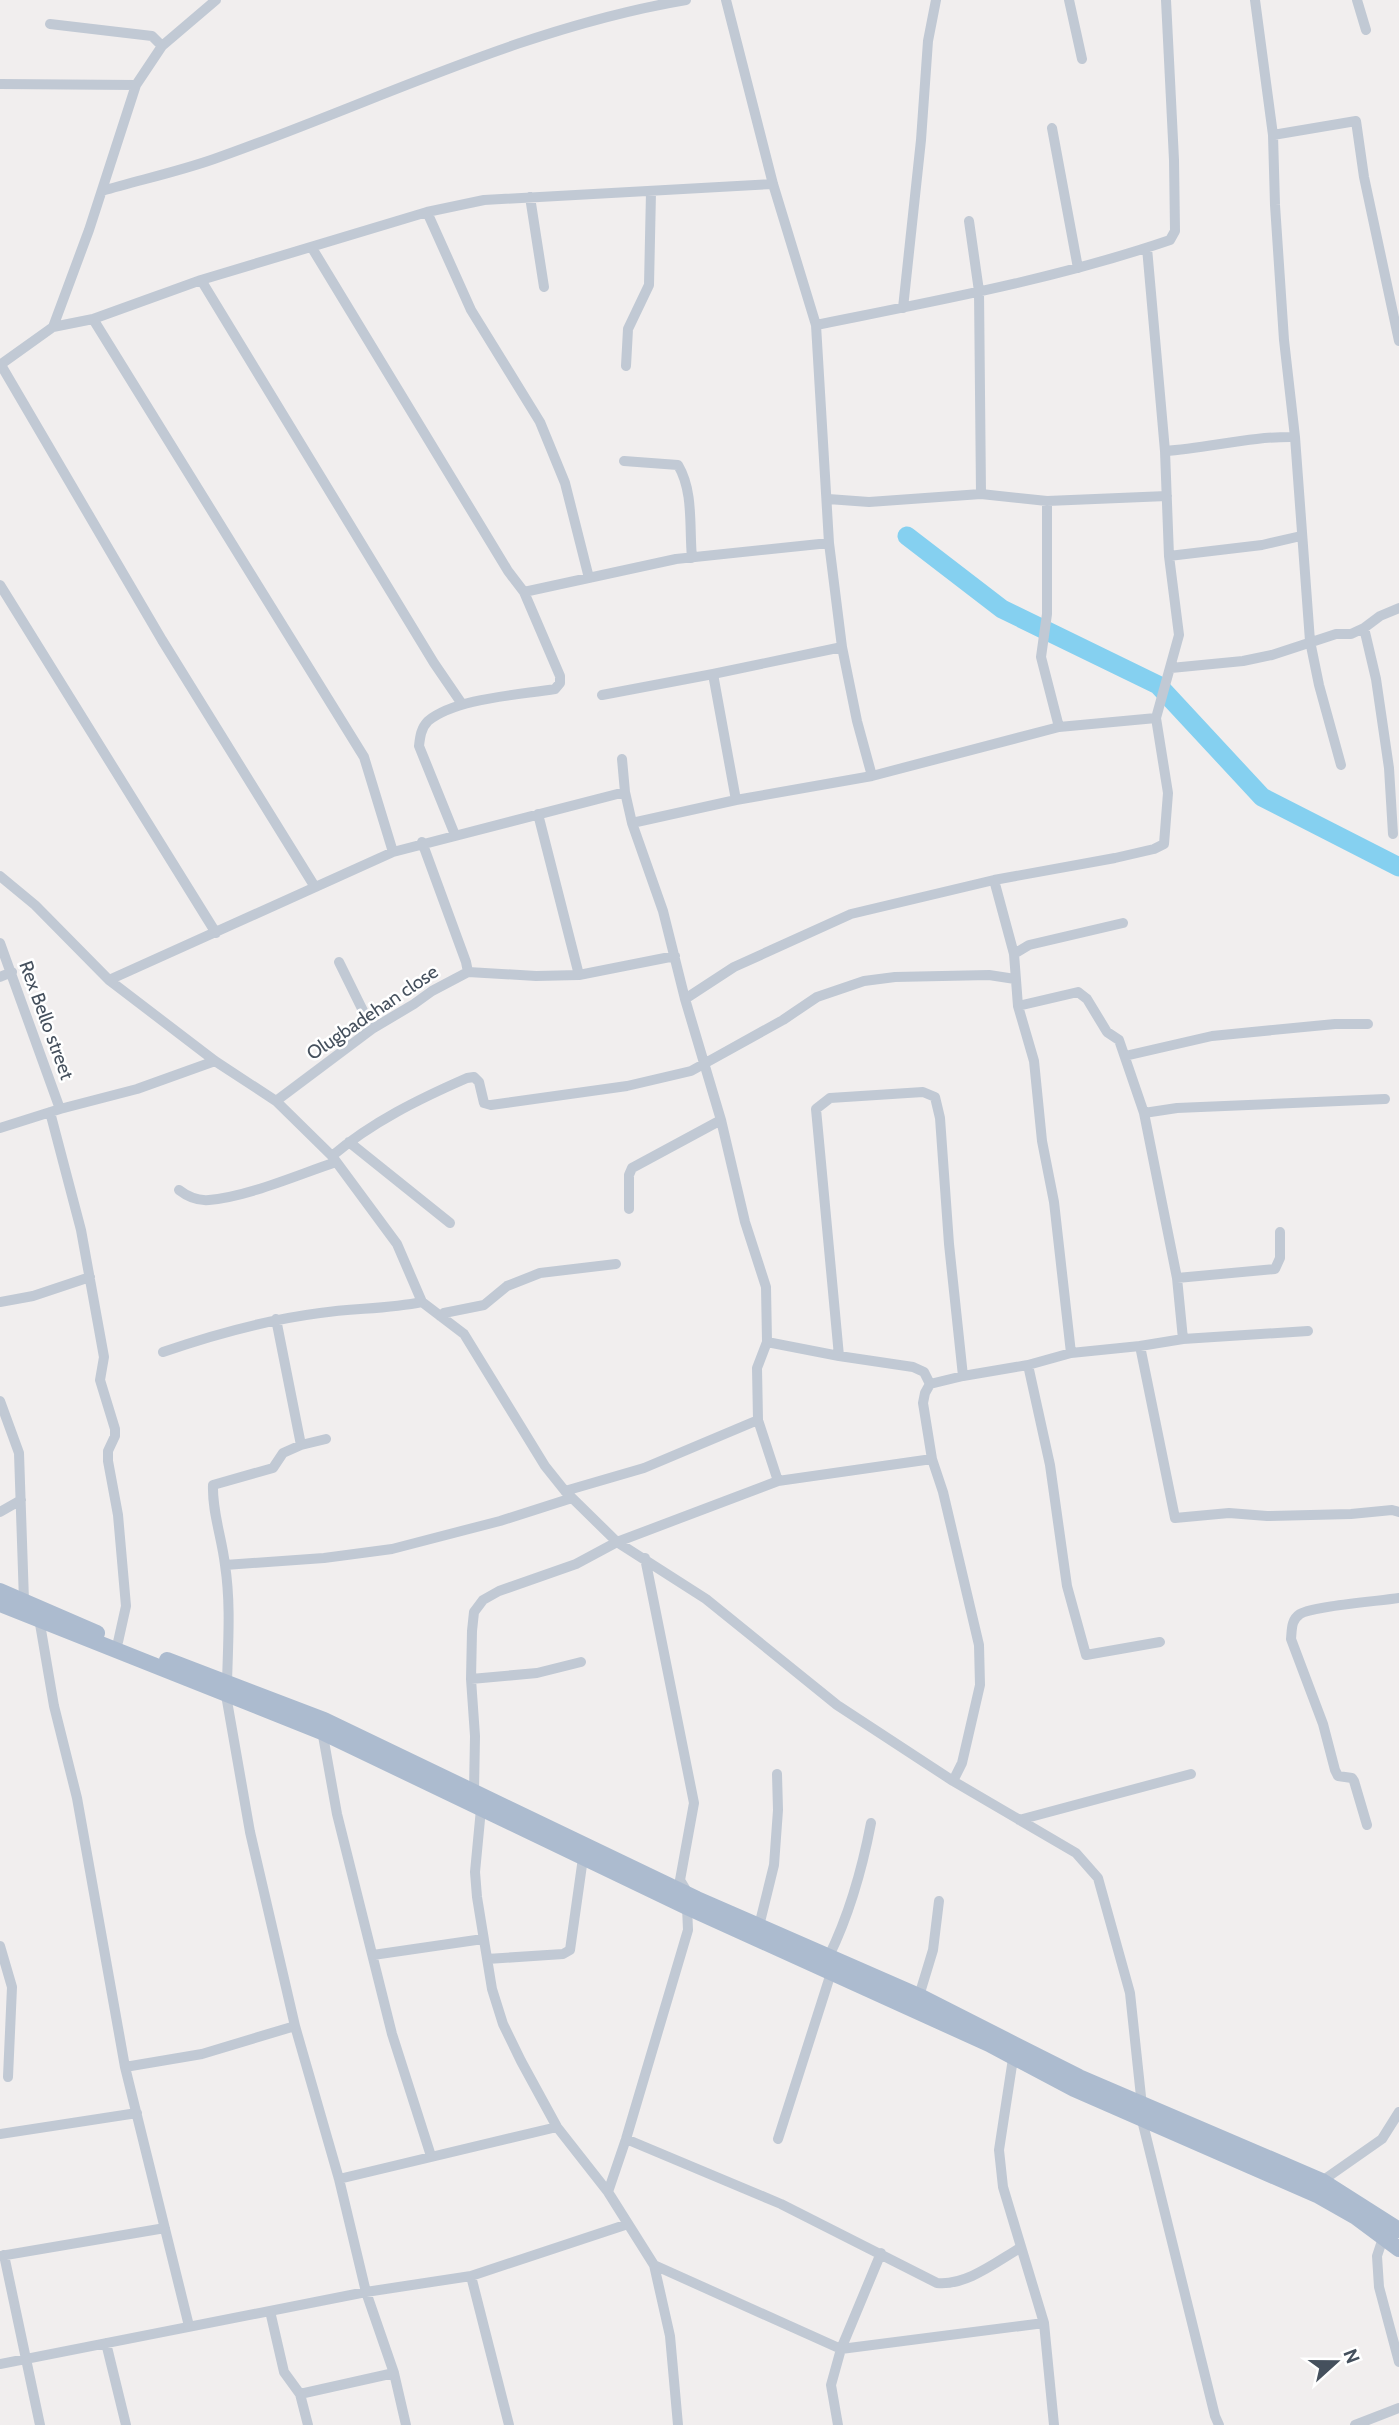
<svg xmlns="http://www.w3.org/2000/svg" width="1399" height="2425" viewBox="0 0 1399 2425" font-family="Cabin,sans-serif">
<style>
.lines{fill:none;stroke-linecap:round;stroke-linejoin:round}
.river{stroke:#85d0f0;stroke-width:19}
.street{stroke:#c1c9d4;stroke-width:10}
.primary{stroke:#acbbcf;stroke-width:16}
.labels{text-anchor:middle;stroke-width:5;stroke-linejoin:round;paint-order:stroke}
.street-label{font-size:19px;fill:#45505d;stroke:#fff}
</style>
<rect width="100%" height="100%" fill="#f1eeee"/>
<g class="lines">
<path class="river" d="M907 536 1002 609 1158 685 1262 797 1399 867"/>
<path class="street" d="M726 0 773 184 816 325 829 543 842 647 857 721 872 776
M1069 0 1082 59
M1255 0 1273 135 1275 205 1284 340 1295 437 1310 641 1319 685 1341 765
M1357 0 1366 30
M50 24 152 36 162 46
M0 84 136 85
M1052 128 1078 268
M1273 135 1356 121 1364 177 1399 341
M102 191C139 180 177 172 214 159 371 104 520 28 686 0
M530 197 544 287
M427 212 471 310 540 422 565 483 589 578
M969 221 979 291 981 494
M312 248 508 571 524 592 560 676V683L555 689C519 695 456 698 428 721 421 728 420 737 419 746L455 835
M201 280 434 663 462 704
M903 308 921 140 928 41 936 0
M93 319 364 757 393 852
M816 325C935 301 1056 279 1170 240L1175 231 1174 160 1166 0
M53 327 93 319 201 280 427 212 484 200 773 184
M0 365 53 327 89 230 136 85 162 46 216 0
M1 365 162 640 315 887
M626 366 628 329 649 285 651 192
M1165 451C1209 448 1251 436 1295 437
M624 461 678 465C694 492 689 527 692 558
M828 499 869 502 981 494 1047 501 1167 496
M1047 501V614L1041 657 1059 727
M1169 556 1262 545 1301 536
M0 585 216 933
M524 592 676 559 829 543
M1364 628 1376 679 1389 768 1393 834
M1171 668 1243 661 1272 655 1336 634H1351L1364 628 1380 616 1399 608
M713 674 736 800
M602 695 713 674 842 647
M622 759 625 792 632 823 663 911 685 999
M538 814 579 975 675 956
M632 823 736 800 872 776 1059 727 1156 718
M422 842 466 962 468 972
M0 876 35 905 109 980 215 1061 276 1101 332 1156 397 1244 422 1302 464 1334 545 1466 565 1491 617 1542 706 1599 837 1705 953 1781 1076 1853 1098 1878 1130 1993 1142 2106
M994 880 1014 954 1018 1006 1034 1061 1042 1141 1054 1202 1071 1353
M0 943 60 1109
M1014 954 1029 945 1123 923
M339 962 372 1029
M0 977 12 972
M109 980 393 852 625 792
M1018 1006 1078 992 1087 999 1107 1032 1119 1040 1144 1113 1177 1278 1183 1339
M1125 1056 1212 1036 1335 1024H1368
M276 1101 372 1029 414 1004 432 991 468 972 536 976 579 975
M50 1112 81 1230 104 1357 100 1380 115 1429V1436L108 1451V1461L118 1515 126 1606 118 1642
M1144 1113 1177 1108 1385 1099
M0 1128 60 1109 137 1089 215 1061
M349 1142 450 1223
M332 1156C372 1122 419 1099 467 1078L474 1077 479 1082 484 1103 491 1105 627 1086 691 1071 783 1020 817 997 864 981 895 977 989 975 1015 979
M179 1190C188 1197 197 1201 209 1200 250 1196 297 1175 336 1162
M629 1209V1175L632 1168 721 1120
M1177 1278 1275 1269 1280 1258V1232
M0 1302 33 1296 90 1277
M440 1316 444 1313 484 1305 507 1286 540 1273 616 1264
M276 1319 301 1445
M767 1342 839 1356 816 1109 830 1098 923 1092 935 1097 940 1118 949 1244 963 1376
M1140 1346 1175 1518 1229 1513 1267 1516 1351 1514 1392 1510 1399 1512
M163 1352C215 1334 266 1320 320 1313 354 1308 388 1309 422 1302
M839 1356 913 1367 924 1372 930 1384
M1028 1365 1050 1465 1067 1586 1086 1655 1160 1642
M0 1401 19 1453 24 1601
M778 1481 758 1420 757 1368 767 1342 766 1287 745 1222 721 1120 685 999 734 967 851 914 994 880 1115 858 1154 849 1164 844 1168 793 1156 718 1179 635 1169 556 1165 451 1147 248
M565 1491 644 1468 758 1420
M0 1512 21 1500
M225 1565 324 1558 392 1549 500 1521 572 1498
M39 1618 54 1706 77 1798 125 2067 189 2326
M471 1679 537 1673 581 1662
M227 1683C228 1643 231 1604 225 1565 222 1538 212 1512 213 1485L273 1468 283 1453 301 1445 326 1439
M226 1695 250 1832 295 2026 339 2179 366 2292 394 2373 406 2425
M322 1730 337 1814 392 2034 431 2156
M953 1781 962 1763 980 1685 979 1645 943 1492 932 1459 923 1403 925 1393 930 1384 963 1376 1028 1365 1071 1353 1140 1346 1183 1339 1308 1331
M474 1791 475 1736 471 1679 472 1631 474 1612 483 1600 499 1591 576 1564 617 1542 778 1481 932 1459
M481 1809 475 1872 477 1897 492 1989 503 2024 521 2061 557 2127 608 2192 654 2265 670 2336 678 2425
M1019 1820 1191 1774
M1367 1825 1354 1781 1352 1778 1338 1776 1335 1770 1323 1724 1291 1639C1292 1629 1291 1620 1300 1614 1313 1606 1380 1601 1399 1598
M759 1926 774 1865 778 1810 777 1774
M0 1946 12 1987 8 2077
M373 1955 483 1939
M829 1956C850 1913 862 1870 871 1823
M487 1959 563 1954 570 1950 583 1858
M919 1996 933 1950 939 1901
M1014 2052 999 2150 1003 2187 1044 2323 1054 2425
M125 2067 202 2054 295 2026
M1142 2120 1215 2416 1219 2425
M0 2134 137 2113
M626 2139 781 2204 937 2283C966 2286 996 2262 1020 2248
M778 2139 831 1973
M339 2179 557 2127
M1322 2181 1382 2139 1399 2112
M608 2192 626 2139 688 1930 687 1907 689 1895 680 1880 694 1803 645 1558
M1383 2238 1377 2256 1379 2287 1399 2362
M4 2255 40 2425
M0 2256 165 2228
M654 2265 841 2349 1044 2323
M471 2276 509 2425
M270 2311 284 2372 300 2394 308 2425
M106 2343 126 2425
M0 2364 366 2292 471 2276 628 2224
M300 2394 394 2373
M838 2425 831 2385 841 2349 881 2253
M1355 2425 1399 2408"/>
<path class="primary" d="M0 1591 97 1633
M0 1604 322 1732 687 1907 989 2044 1074 2089 1319 2196 1356 2217 1399 2249
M167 1660 324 1720 697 1899 919 1996 1079 2077 1322 2181 1399 2230"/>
</g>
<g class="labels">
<g class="street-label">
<text transform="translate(372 1012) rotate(-34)" y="7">Olugbadehan close</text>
<text transform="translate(47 1020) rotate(70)" y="7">Rex Bello street</text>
</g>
</g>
<g transform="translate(1336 2362) rotate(69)" stroke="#ffffff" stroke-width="5" paint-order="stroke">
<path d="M0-5L12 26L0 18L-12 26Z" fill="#45505d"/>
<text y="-10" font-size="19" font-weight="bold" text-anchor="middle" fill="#45505d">N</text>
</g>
</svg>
